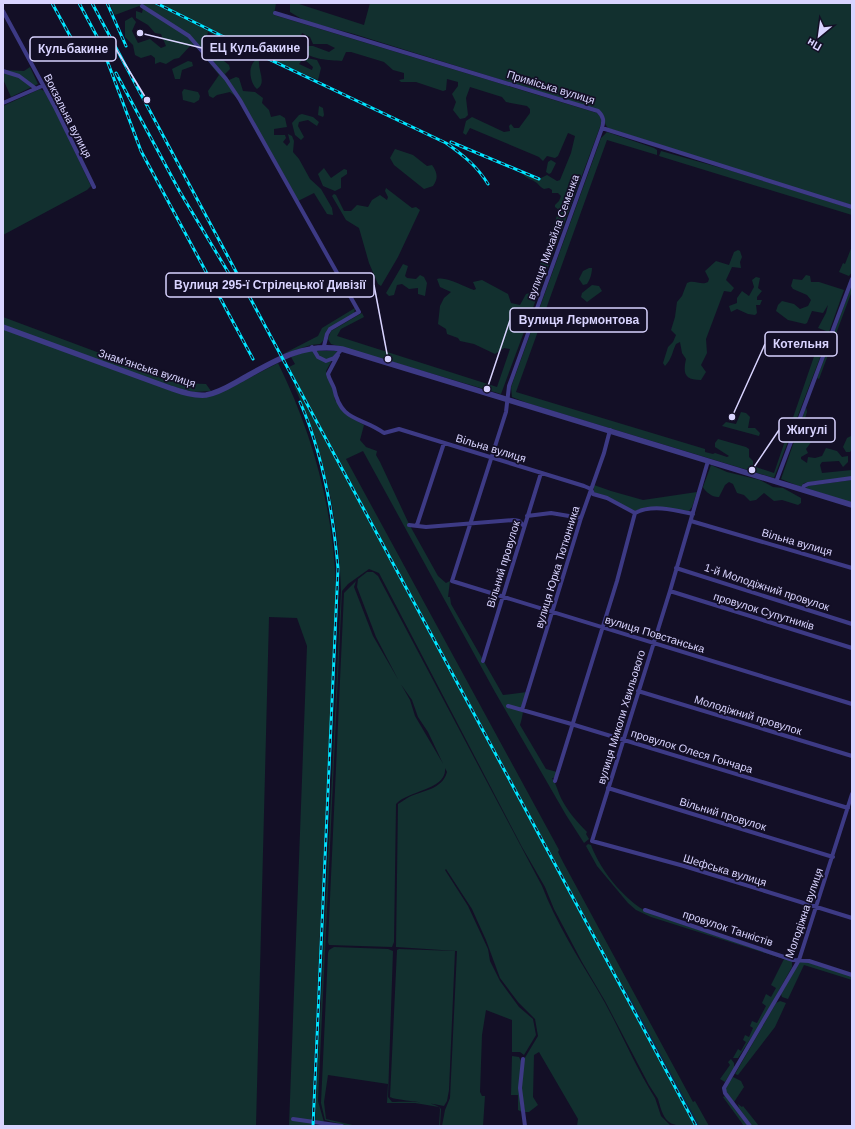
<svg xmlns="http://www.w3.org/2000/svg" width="855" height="1129" viewBox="0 0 855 1129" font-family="Helvetica,sans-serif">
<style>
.green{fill:#12302f}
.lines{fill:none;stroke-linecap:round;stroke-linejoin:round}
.stream{stroke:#0c2248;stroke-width:1.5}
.minor{stroke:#3d3a85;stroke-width:4}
.tertiary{stroke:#3d3a85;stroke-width:5.5}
.rail-casing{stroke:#00e5ff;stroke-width:3}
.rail{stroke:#130f26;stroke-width:1.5;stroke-dasharray:4.5;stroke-linecap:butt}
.labels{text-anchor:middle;stroke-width:3.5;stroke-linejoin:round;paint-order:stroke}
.street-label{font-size:11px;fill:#d9d4ff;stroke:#130f26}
.leader{fill:none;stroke:#d9d4ff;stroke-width:1.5}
.callout-dot{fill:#d9d4ff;stroke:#130f26;stroke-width:1.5}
.callout{fill:#130f26;stroke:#d9d4ff;stroke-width:1.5}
.callout-label{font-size:12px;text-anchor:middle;font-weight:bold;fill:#d9d4ff}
</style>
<rect width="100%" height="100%" fill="#130f26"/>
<path class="green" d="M109 3H153L258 55 208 32 207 36 201 39 204 45 229 65 230 69 225 74 229 80 236 77 239 78 243 91 255 92 263 98 262 103 269 110 271 117 280 115 285 118 287 127 274 129V135H285L286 138 283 142 287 146 290 142 288 134 292 136 294 141 293 152 299 159 310 179 321 189 332 208 333 215 327 214 314 193 298 201 239 99 230 92 217 95 213 98 209 96 208 91 219 75 195 45H191L179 58 174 59 166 64 160 62 155 64V58L151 55 141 58 135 55 133 45 125 37V21L132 17 136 22 132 31 138 43 150 39 161 48 166 46 161 34 155 33 148 25 136 18V11L142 13 143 8 139 6 115 15Z
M158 3H276L274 15 597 113C602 117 602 121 600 127L501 394 331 344 328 339 331 331 362 313 364 317 341 329 337 336 497 387 510 349 504 348 495 354 474 344 460 341 458 338 447 334 446 329 438 324 440 306 444 298 451 292 440 287 437 279C447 276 464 287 474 290L476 289 473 282 482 280 508 294 511 303 520 305 526 294 530 293 559 210 555 207V205L559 201 561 196 558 193H552V190L549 188 544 189C540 187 539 185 537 183 532 179 526 179 523 174L539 179 547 175 557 181 560 180 571 153 575 136 568 133 558 156 555 158 547 156 543 161 539 157 470 128 466 135 463 133 466 121 472 117 504 132 510 131 509 126 511 124 514 128H519L530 113V109L527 106 506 102 502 97 470 87 466 98 468 115 465 118 460 119 453 110 456 102 452 94 458 86V82L447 79 446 90 443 91 416 82H401L399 80 404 79V73L393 70 384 62 351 52H346L342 61C329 60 311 60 302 50L303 46H313L329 52 335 48 327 44H313L310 37 302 33 297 47 268 43 265 46 264 53H259Z
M290 3H296L364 25 370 3H852V205L787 186 608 128C603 123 605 116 599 110L354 34 305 21 290 12Z
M273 46 292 51 303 56 304 58 299 64 312 70 313 67 305 60 306 58 317 60 321 68 318 80 266 57 265 55Z
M256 60 259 61C258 71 267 83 257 89 250 83 247 66 256 60Z
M188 61 192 62 193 66 182 70 180 79H175L172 69Z
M30 67 38 84 11 97 3 79V70L24 71Z
M40 89 44 91 55 110 91 186 87 190 3 235V106Z
M184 89 198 92 200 96 199 100 194 103 183 100 182 92Z
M319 106 323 108 324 115 323 117 318 115Z
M302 114 313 117 319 122 317 126 308 120 299 122 298 126 304 137 301 140 295 135 292 123 299 115Z
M607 132 654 148 657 150V155L607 140 516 392 705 449V452L713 454 715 453 727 457 729 456 715 447V443L718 439 746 447 749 449V457L753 461V466L774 473 820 339 826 342 774 478 530 404 512 397 511 387 601 138Z
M395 149 413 155 427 166 432 165C438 173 438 179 433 186L424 189 394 165 390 158Z
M661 151 732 171 852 209V215L685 164 659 156Z
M551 160 556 163 551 173 549 174 546 172 548 162Z
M324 168 331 178 344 169 347 170V174L341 178V188L335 191 323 186 318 174Z
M386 188 412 208 416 207 420 210 398 257 381 286 378 284 369 263 359 228 346 220 332 196 334 194 336 195 344 211H351L357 205 368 207 372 200 380 195 387 200 388 197 385 191Z
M852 246V272L849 276 839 272 843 263 845 264Z
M738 250 740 251 742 257 740 262 741 268 732 267 726 280 734 288 731 292 724 291 706 339 707 353 701 365 706 372 701 380C684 380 683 373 686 359L682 353 680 342 676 344C672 352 672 359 665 366L663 363 668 347 673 342 676 335 671 330 675 317 677 302 682 296 687 283C694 279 701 286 708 282L709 279 705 271 716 261 729 265 734 252Z
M403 264 408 266 405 276 407 278 416 279 420 275 424 277 427 283 425 296 418 294V288L409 289 402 284 397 285 394 295 389 296 386 293Z
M589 268H592C592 273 590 280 587 284L583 285 579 279 583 271Z
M806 275 810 276 811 282H819L844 290 829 332 818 328 826 313 828 305 823 313 812 311 807 323 805 324 788 320 776 311 778 305 782 301 794 304 800 309 808 306 811 300 807 295 793 289 791 286 793 279 802 280Z
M756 277 760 278 758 288 762 291 757 297V300H762L760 305H756L757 313 755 315 748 314 737 309 731 312 729 306 737 303V298L742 291 749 296 754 287 752 280Z
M852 284V291L819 379 817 378Z
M592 285 599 286 602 291 587 302 581 297 582 293Z
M355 308 354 314 327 330 323 341 320 344 311 345 283 354 318 336 322 328Z
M3 317 180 383 206 384 211 391 194 392 170 386 3 325Z
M3 329 193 396 230 388 278 363C313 434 334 511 336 590L311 1126H289L307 646 297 618 269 617 256 1126H3Z
M307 351H337L326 371 333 387 335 400 350 417 364 425 360 440 366 447 377 451 376 455 380 462 409 524 438 576 446 583 450 581 448 597H450L451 604 503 695 527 692C523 704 524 713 520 725L546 769 557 772 554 778H552C557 785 558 793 562 800 569 813 578 823 587 832L586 834 589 839 584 843 566 815 495 692 363 451 346 459 558 848 559 850 558 852 563 862 693 1102 695 1101 709 1126H697L303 395 289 367 295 364 291 357Z
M296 385 452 673 695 1126C669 1126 665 1125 658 1099L649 1085 605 1001 582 962 554 909 545 887 522 847 379 573 369 569 348 584 342 591 318 1101 324 1122 315 1121 341 591C339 519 324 451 294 386Z
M806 407 807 412 802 427 806 429H814L817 426 818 427 815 432V437L806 449 808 453 801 457V459L807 463 808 457 815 458 822 456 826 448 837 451 842 457 848 456V462L843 467 839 461 822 462 820 465 822 473 852 470V477L804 483 801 487 781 479Z
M741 412 746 413 750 417 748 428H755L760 433 759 436 722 426 726 422 736 424Z
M851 436 852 449 850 452H846L843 447 847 438Z
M711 465 727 472 760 480 773 487 783 488 801 498V503L798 505 782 500 774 501 764 493 756 500 750 501 744 495 737 493 733 484 729 482 725 485 719 497C714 498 705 492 703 487Z
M852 480V503L806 488 807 486Z
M594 485 611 491 643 500 697 492 692 507 689 511 647 507 635 511 594 493Z
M367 572H373L378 576 542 886C556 922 577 956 597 989 618 1024 633 1063 655 1098L661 1116 671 1126H577L578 1119 539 1052 534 1055 533 1097 538 1105 529 1112H525L521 1088 523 1061 538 1036 535 1019 518 1002 500 978 486 940 472 909 446 869 445 870 468 906 488 949 490 961 500 981 519 1007 533 1019 536 1035 524 1055 520 1052H512V1020L486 1010 482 1035 480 1092 482 1096H485L483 1126H442L445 1110 450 1098 457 951 396 947 398 804C402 802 405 799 409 797 423 790 442 790 447 772L428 732 418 717 412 700 400 683 376 637 357 587 358 579Z
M356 581 354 587 373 636 410 700 415 716 445 767C448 790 408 790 396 804L394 942 392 947 329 945 328 942 344 593Z
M588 844 591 845C601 872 628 905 654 915L792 961V967L762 1021 738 1058H733L738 1049 741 1051 746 1042 743 1040 745 1035 749 1037 753 1028 750 1026 752 1021 757 1023 766 1006 762 1003 766 994 771 997 776 988 771 985 784 959 651 917 636 910 628 903 597 866 586 846Z
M334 947 388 949 393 951 388 1097 392 1102C404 1102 434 1100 441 1109L440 1126H439L440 1109 439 1107 415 1103H387L388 1084 328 1075 324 1102 326 1119 357 1126H348L325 1120 321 1103 328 953 329 950Z
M399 949 455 951 449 1090 447 1101 444 1106C433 1103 394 1100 390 1097L397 950Z
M803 961 852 976V980L804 965 788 999 782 997 781 994 799 962Z
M780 1001 786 1003 775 1027 738 1075 735 1074 776 1003Z
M512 1056 519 1057 521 1061 522 1112 518 1110V1095H511Z
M731 1059 734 1063V1068L725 1082 720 1079 730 1065 728 1062Z
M733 1077 741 1081 744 1087 734 1102 725 1090 726 1085Z
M725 1096 748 1126H744L723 1097Z
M738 1104 742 1107 743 1106 759 1126H752L739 1108Z"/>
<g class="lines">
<path class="stream" d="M625 990 698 1125"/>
<path class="minor" d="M142 6 189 36 226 79 240 100 359 312 330 329 327 334 324 346
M3 11 56 109 94 187
M275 13 598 111C604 117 604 121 602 128L509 386 506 412 452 581 852 704
M3 71 19 76 35 88
M3 103 42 86
M602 128 852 207
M312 347 318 357 326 361 334 358 342 349
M338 355 328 374C329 379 332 383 334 388 341 423 361 416 384 433L399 429 584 486 591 489 593 494 607 498 635 513C652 504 675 510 693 514
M708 461 670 591 592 841 684 866 852 918
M776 482 852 279
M802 490 804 486 808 484 852 478
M527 516 551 513 581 518
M691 521 852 568
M409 525 426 527 514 520 519 521 524 526
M417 525 444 443
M676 568 852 624
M670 591 852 648
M483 661 541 473
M638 691 852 756
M508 706 568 723 848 808
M522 710 581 518 604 453 610 430
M555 781 617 581 635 513
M608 788 833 857
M645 910 793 960 809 961 852 975
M523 1059 520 1088 525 1126
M293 1119 342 1126
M750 1126 725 1093 724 1088 799 960 852 794"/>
<path class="tertiary" d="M3 327 170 388C182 392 193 396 206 395 219 393 231 385 242 379 276 360 302 343 342 349L852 505"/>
<defs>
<path id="rail" d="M52 3 75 45
M79 3 101 44
M92 3C292 378 495 751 696 1126
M107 3 126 46
M156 3 254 52 446 143C463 155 477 166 488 184
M99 39 141 151 253 359
M116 73 180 192 237 287
M451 142 539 179
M300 402C323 454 333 512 338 568L313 1126"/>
</defs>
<use href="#rail" class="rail-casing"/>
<use href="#rail" class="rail"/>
</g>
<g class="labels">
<g class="street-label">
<text transform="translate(551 87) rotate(17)" y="4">Приміська вулиця</text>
<text transform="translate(68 116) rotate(63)" y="4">Вокзальна вулиця</text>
<text transform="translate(553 237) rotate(-70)" y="4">вулиця Михайла Семенка</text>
<text transform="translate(147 368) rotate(18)" y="4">Знам'янська вулиця</text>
<text transform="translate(491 448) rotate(17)" y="4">Вільна вулиця</text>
<text transform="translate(797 542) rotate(16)" y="4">Вільна вулиця</text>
<text transform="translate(503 564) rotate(-73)" y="4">Вільний провулок</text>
<text transform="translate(557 567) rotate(-73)" y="4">вулиця Юрка Тютюнника</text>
<text transform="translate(767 587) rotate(18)" y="4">1-й Молодіжний провулок</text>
<text transform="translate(764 611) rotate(17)" y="4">провулок Супутників</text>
<text transform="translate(655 634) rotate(17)" y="4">вулиця Повстанська</text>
<text transform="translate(748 715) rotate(17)" y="4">Молодіжний провулок</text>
<text transform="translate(621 717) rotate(-73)" y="4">вулиця Миколи Хвильового</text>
<text transform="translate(692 751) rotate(17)" y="4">провулок Олеся Гончара</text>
<text transform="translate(723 814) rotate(17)" y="4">Вільний провулок</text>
<text transform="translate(725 870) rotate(17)" y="4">Шефська вулиця</text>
<text transform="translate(804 913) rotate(-71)" y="4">Молодіжна вулиця</text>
<text transform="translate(728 928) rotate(18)" y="4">провулок Танкістів</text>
</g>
</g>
<path class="leader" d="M140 33L202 48M147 100L116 49M388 359L374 285M487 389L510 320M732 417L765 344M752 470L779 430"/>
<g class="callout-dot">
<circle cx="140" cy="33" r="4"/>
<circle cx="147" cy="100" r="4"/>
<circle cx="388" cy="359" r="4"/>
<circle cx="487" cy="389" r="4"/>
<circle cx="732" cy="417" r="4"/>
<circle cx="752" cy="470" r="4"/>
</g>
<g class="callout">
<rect x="202" y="36" width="106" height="24" rx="4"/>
<rect x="30" y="37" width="86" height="24" rx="4"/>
<rect x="166" y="273" width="208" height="24" rx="4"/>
<rect x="510" y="308" width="137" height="24" rx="4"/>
<rect x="765" y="332" width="72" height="24" rx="4"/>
<rect x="779" y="418" width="56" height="24" rx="4"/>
</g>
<g class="callout-label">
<text x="255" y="52">ЕЦ Кульбакине</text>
<text x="73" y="53">Кульбакине</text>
<text x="270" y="289">Вулиця 295-ї Стрілецької Дивізії</text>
<text x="579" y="324">Вулиця Лєрмонтова</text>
<text x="801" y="348">Котельня</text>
<text x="807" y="434">Жигулі</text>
</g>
<rect width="855" height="1129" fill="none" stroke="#d9d4ff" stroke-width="8"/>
<g transform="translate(819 36) rotate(209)" stroke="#130f26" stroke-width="3" paint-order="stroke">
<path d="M0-3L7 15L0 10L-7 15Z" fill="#d9d4ff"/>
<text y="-6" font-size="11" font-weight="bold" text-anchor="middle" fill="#d9d4ff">Пн</text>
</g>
</svg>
